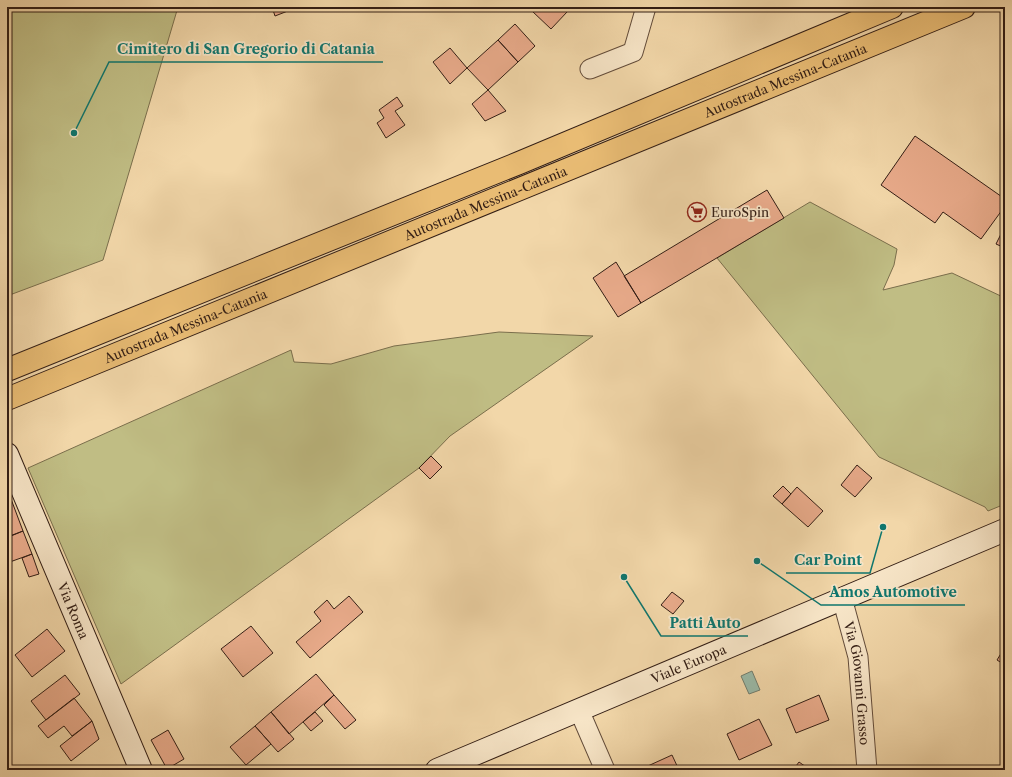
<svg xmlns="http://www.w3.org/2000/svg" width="1012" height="777" viewBox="0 0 1012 777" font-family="'Libre Caslon Text',serif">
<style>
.green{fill:#c0bd84;stroke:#7a6e4c}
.water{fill:#9bbaa8;stroke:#717c6d}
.building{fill:#e9ab8b;stroke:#331e15}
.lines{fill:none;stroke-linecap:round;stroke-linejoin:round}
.street-casing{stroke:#634c3a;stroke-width:21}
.secondary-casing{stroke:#331e15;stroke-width:24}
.highway-casing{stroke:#331e15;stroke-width:24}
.street{stroke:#f7e5c7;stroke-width:19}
.secondary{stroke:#f7e5c7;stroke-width:22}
.highway{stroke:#e9bc74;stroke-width:22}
.labels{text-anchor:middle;stroke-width:3.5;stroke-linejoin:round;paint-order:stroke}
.street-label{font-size:13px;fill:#331e15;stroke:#f7e5c7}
.poi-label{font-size:13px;fill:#331e15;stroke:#f7e5c7;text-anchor:start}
.leader{fill:none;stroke:#0f766e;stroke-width:1.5}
.callout-dot{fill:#0f766e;stroke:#f7e5c7;stroke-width:1.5}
.callout-label{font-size:14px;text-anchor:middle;font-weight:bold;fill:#0f766e;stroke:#f7e5c7;stroke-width:3.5;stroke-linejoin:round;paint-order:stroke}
</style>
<rect width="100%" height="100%" fill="#f2d7a9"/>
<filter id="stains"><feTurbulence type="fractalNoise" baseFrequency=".005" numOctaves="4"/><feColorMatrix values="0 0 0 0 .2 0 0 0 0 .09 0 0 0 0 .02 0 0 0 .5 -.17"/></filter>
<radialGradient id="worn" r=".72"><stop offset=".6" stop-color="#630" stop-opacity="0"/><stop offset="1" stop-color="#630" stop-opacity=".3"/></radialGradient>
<path class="green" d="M7 7H178L103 260 7 296Z
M810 202 897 249 894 265 883 290 952 273 1005 298V504L988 511 985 507 879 457 717 258Z
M499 332 593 336 450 436 419 468 121 684 28 468 291 350 294 362 331 364 394 346Z"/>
<path class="water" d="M752 671 760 690 749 694 741 676Z"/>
<path class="building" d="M272 7H298L275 16Z
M536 7H561L567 12 551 29 532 11Z
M515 24 535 46 518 62 498 40Z
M498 40 518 62 488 90 467 68Z
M450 48 467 68 450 84 433 62Z
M488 90 506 111 485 121 472 104Z
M397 97 403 106 395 111 405 125 386 138 377 123 384 118 379 110Z
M915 136 1005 199V206L981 239 943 212 935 223 881 185Z
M767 190 784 218 641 303 624 276Z
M1005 226V248L996 244Z
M616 262 641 303 618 317 593 278Z
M431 456 442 467 430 479 419 468Z
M857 465 872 478 855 497 841 485Z
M783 486 791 494 782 504 773 496Z
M797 487 823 511 808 527 782 504Z
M11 499 23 531 11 536 7 524V500Z
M23 531 32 554 7 563V537Z
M32 554 39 574 29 577 22 558Z
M672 592 684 601 673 614 661 605Z
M349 596 363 612 310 658 296 642 321 621 314 612 327 600 334 609Z
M251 626 273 653 243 677 221 649Z
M47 629 65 651 32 677 15 655Z
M1005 647V665L997 660Z
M316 674 334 695 289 734 271 712Z
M65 675 80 694 46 720 31 701Z
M334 695 356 720 345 729 324 705Z
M819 695 829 720 796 733 786 709Z
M74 698 92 721 72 736 64 726 48 738 38 726Z
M271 712 294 739 278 752 255 726Z
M315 712 323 721 311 731 303 722Z
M759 719 772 745 739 760 727 734Z
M92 721 99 739 71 761 60 746Z
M255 726 271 744 246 765 230 747Z
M168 730 184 759 167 769 151 740Z
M672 755 679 770H639Z
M799 762 809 769V770H793Z
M786 766 792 770H783Z"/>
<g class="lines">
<defs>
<g id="street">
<path d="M590 69 633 52 646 7"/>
<path id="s1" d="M842 598 858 657 867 770"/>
<path d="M579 710 605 770"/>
</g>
<g id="secondary">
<path id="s2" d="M7 454 141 770"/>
<path id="s3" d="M437 770 1005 530"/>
</g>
<g id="highway">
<path d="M7 370 519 163 892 7"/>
<path id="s4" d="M7 399 964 7"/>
</g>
</defs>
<use href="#street" class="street-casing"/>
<use href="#secondary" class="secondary-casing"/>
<use href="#highway" class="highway-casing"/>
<use href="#street" class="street"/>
<use href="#secondary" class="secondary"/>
<use href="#highway" class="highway"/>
</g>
<defs>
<symbol id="supermarket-ring" viewBox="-11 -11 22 22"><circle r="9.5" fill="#f7e5c7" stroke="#8f2418" stroke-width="1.5"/><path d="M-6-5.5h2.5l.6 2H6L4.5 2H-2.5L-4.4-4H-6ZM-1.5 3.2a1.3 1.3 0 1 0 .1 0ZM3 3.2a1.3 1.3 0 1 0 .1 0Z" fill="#8f2418"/></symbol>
</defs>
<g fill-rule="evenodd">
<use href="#supermarket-ring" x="686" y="201" width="22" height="22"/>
</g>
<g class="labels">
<g class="street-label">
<text dy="5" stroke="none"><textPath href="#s4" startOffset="841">Autostrada Messina-Catania</textPath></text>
<text dy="5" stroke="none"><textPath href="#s4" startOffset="517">Autostrada Messina-Catania</textPath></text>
<text dy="5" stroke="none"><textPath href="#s4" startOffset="193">Autostrada Messina-Catania</textPath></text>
<text dy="5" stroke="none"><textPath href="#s2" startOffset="170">Via Roma</textPath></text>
<text dy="5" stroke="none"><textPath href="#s3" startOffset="273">Viale Europa</textPath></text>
<text dy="5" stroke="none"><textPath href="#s1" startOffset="87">Via Giovanni Grasso</textPath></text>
</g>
<g class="poi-label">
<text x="711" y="217">EuroSpin</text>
</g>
</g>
<path class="leader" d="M74 133L109 62H383M883 527L870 573H786M757 561L821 605H965M624 577L661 636H748"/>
<g class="callout-dot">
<circle cx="74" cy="133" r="4"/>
<circle cx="883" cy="527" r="4"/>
<circle cx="757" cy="561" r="4"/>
<circle cx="624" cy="577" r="4"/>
</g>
<g class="callout-label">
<text x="246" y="54">Cimitero di San Gregorio di Catania</text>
<text x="828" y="565">Car Point</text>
<text x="893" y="597">Amos Automotive</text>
<text x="705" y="628">Patti Auto</text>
</g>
<rect width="1012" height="777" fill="none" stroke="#f2d7a9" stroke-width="24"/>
<rect x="8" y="8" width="996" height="761" fill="none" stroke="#331e15" stroke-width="2"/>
<rect x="12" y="12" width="988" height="753" fill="none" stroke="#331e15"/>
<rect width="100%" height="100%" filter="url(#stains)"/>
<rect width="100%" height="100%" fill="url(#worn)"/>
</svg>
